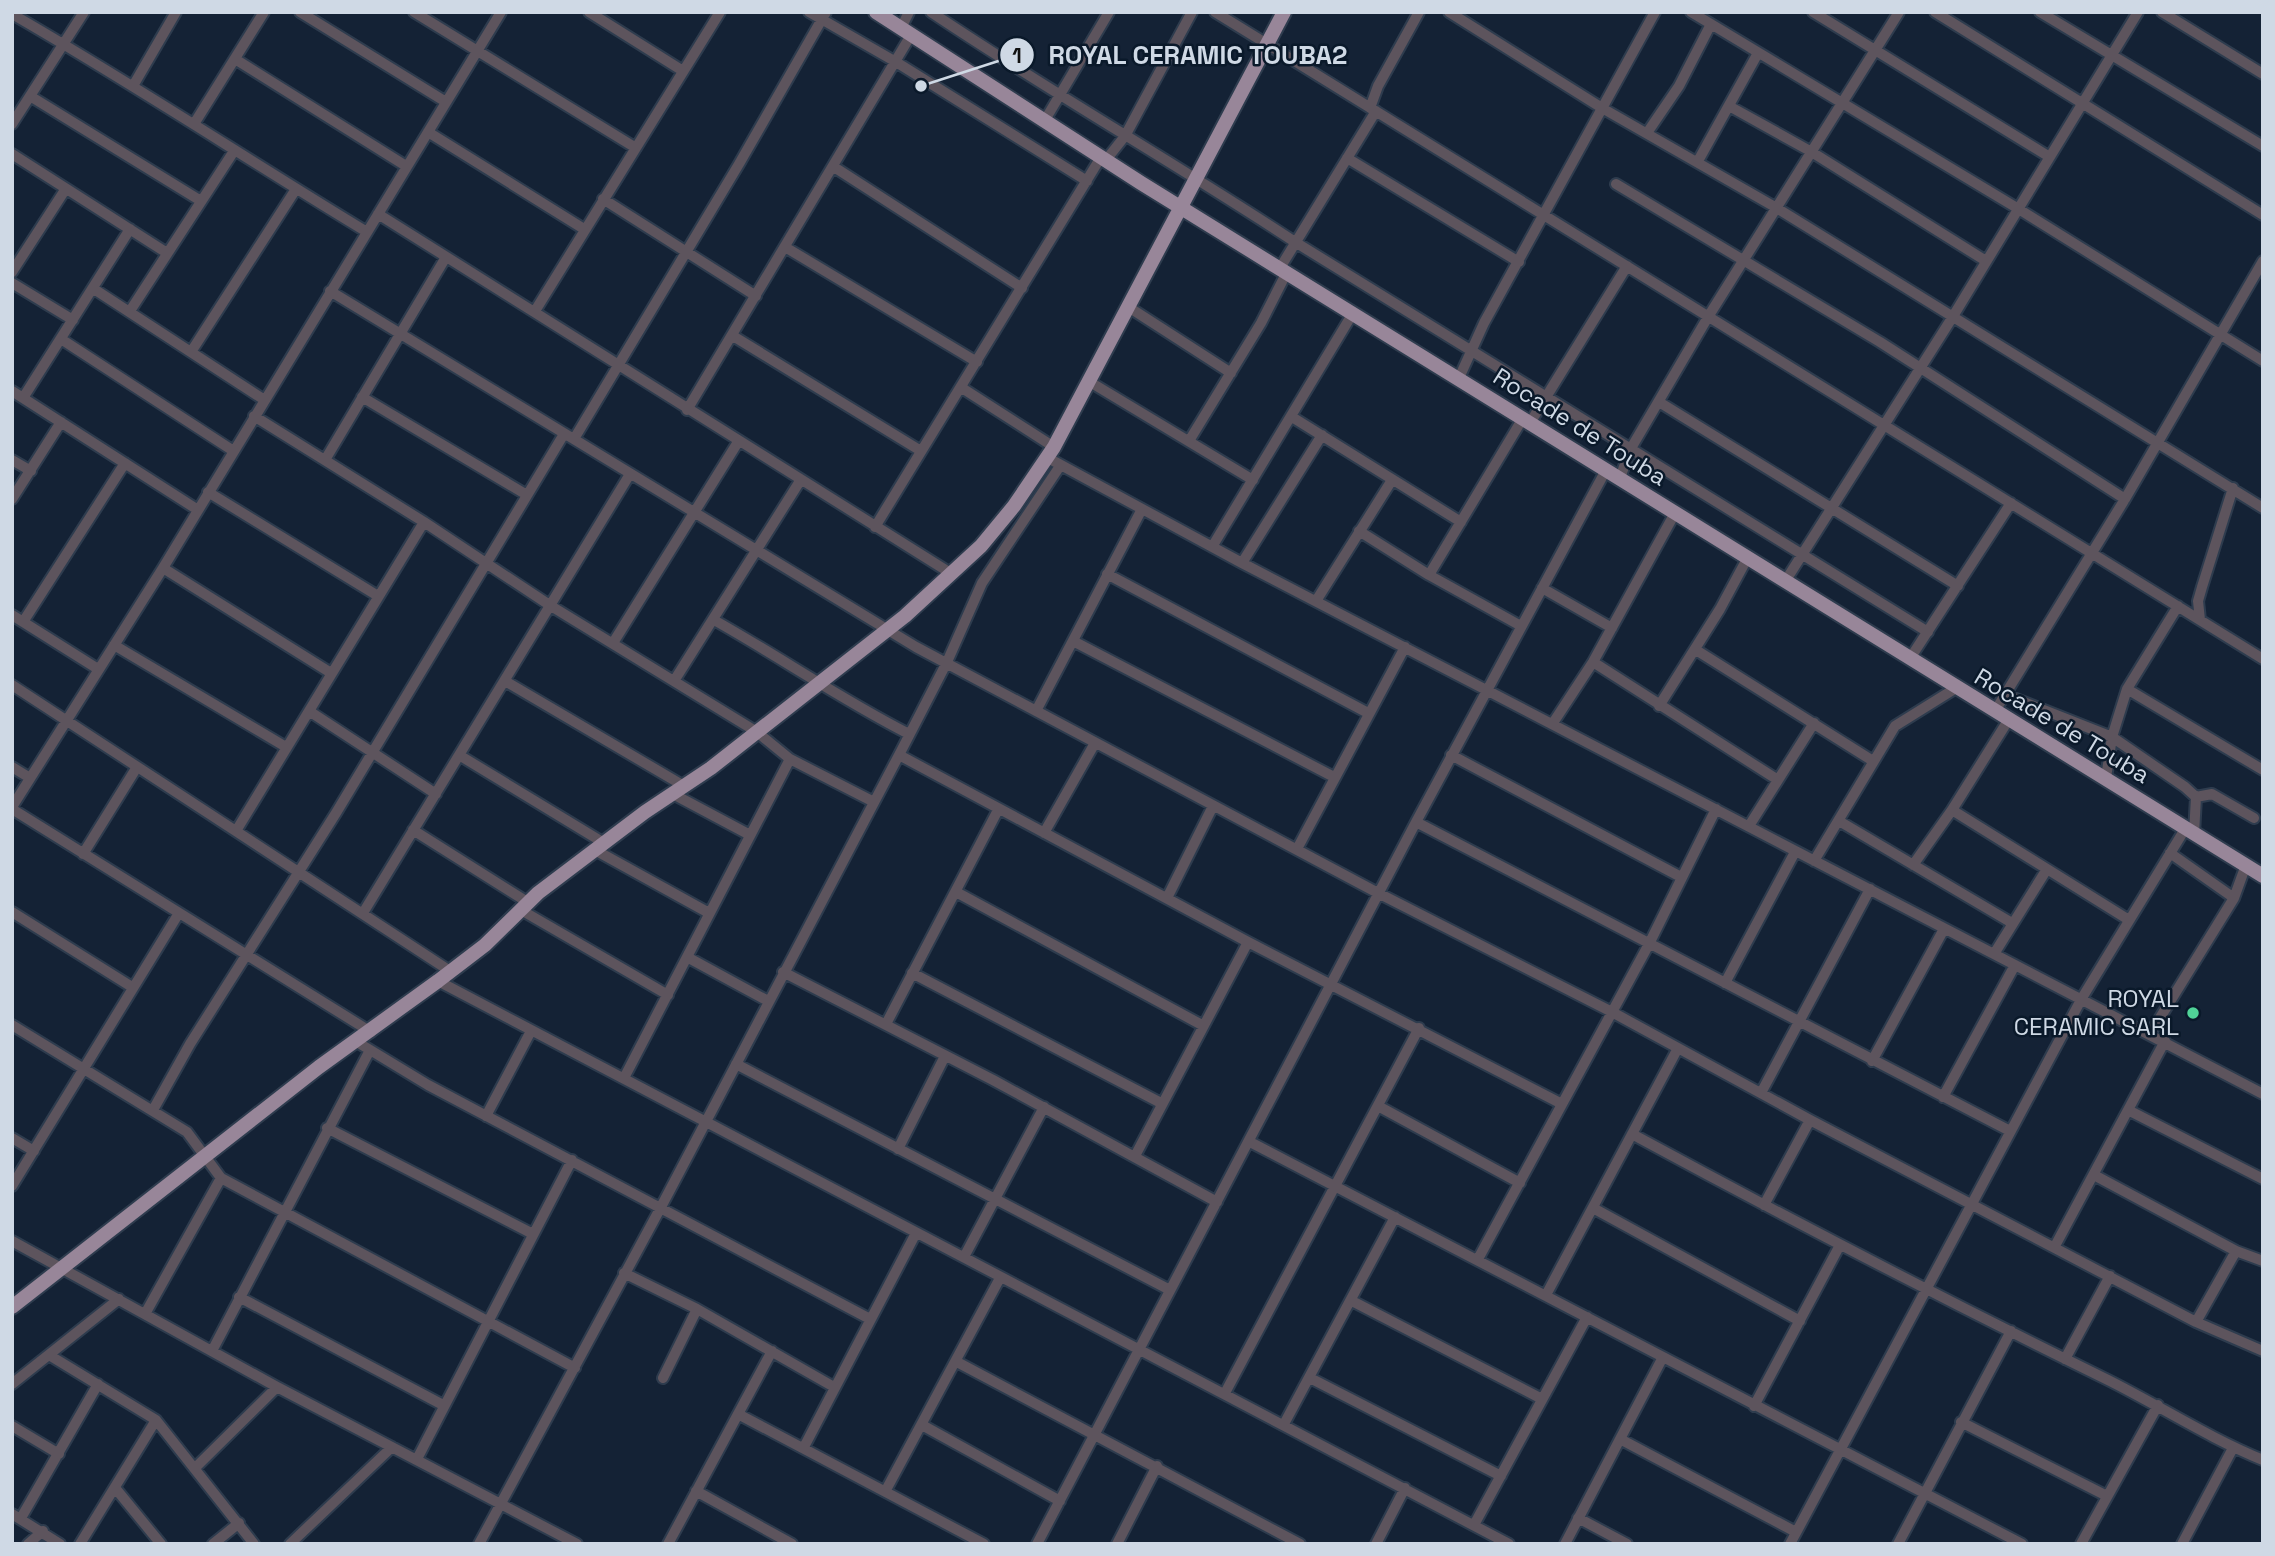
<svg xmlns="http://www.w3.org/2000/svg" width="2275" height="1556" viewBox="0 0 2275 1556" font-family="'Space Grotesk',sans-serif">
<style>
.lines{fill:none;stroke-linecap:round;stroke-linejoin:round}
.minor-casing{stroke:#2e3c4e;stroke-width:14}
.major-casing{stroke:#2e3c4e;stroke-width:18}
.minor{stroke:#5d545d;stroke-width:10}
.major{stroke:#988699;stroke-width:14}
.poi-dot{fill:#50d398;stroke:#0a192a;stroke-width:2.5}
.labels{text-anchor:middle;stroke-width:5;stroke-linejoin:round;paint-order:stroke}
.street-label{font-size:24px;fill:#cfd9e5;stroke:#0a192a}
.poi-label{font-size:24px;fill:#cfd9e5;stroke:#0a192a;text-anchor:end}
.leader{fill:none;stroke:#cfd9e5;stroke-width:2.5}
.callout-dot{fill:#cfd9e5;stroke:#0a192a;stroke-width:2.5}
.mark-label{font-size:21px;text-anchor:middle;font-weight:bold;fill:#111}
.callout-label{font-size:26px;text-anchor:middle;font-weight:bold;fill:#cfd9e5;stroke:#0a192a;stroke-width:5;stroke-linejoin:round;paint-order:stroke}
</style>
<rect width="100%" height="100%" fill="#142235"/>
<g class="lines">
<defs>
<path id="minor" d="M300 12 446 102
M414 12 636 148
M589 12 683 71
M809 12 896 62 1087 181
M931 12C1050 92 1175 163 1295 242L1928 632
M1215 12 2263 659
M1449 12 1602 108 1775 207 2263 508
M1691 12 2017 208 2263 361
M1813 12 2048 156
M1935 12 2263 215
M2040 12 2263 146
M2162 12 2263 74
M12 14C132 83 248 160 367 232
M901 28 909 12
M235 59 406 166
M133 86 176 12
M30 96 201 201
M1729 106 1810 151 1986 261
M1370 108 1378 86 1419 12
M1045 120 1109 12
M12 124 84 12
M194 124 264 12
M428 132 584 229
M1647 133 1679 86 1711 24
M12 154 167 253
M1347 158 1519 262
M1106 160 1125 136 1192 12
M1698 161 1758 53
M834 167 1022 288
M1616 184 1880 342 2125 499
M603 199 756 296
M378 214 952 574
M785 247 977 362
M1280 268 1376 111
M12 272 65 190
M12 283 73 320
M94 289 263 399
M330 291 916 647 1378 893 1612 1012 1810 1120 2196 1322 2263 1351
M1130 308 1231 373
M130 311 234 151
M535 311 720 12
M733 336 921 451
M61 339 232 450
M191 352 296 189
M1459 378 1484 323 1655 12
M1090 382 1253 480
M962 388 1054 447
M12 391 198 510
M362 397 527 495
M23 398 130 229
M1659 402 1958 586
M687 410 911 35
M254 416 424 522 551 606 757 732 790 759 874 802
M1292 417 1461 522
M1530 423 1627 266
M574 439 739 164 826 12
M1189 441 1261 323 1287 272
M1048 458 1242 563 2263 1094
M12 460 31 471
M325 460 446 257
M1620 478 1630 450 1708 317 1899 12
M208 492 378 596
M12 499 61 422
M875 527 1101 157
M1359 531 1429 575 1521 626
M1212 547 1353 313
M1242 563 1322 435
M163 568 331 673
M1107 574 1368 713
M1429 575 1523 418
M1786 580 1952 318 2138 12
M1542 588 1612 628
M1316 601 1392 480
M12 615 98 669
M714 620C780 657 842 700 909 734
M2200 620 2198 601 2202 587 2233 488
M23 622 125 463
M1073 641 1334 777
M613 643 738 442
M114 645 286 747
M1696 650 1873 761
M1911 657 2011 503
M1593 662 1778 780
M505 681 684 786
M674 681 800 481
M12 685 450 971
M2127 689 2263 770
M2006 695 2112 737 2185 787 2196 797 2194 834
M1659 706 1720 609 1748 557
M309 711 436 794
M1036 711 1142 509
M1995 711 2125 499 2263 261
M1553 723 1593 662 1675 513
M459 755 604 843
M899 755 1248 942 1562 1104
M1451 755 1681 877
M12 767 30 778
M2106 778 2112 737 2127 689 2178 606
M673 794 750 835
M2196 797 2212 794 2254 818
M12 807 163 568 501 12
M12 809 371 1032
M1952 810 2129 920
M1839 821 2012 923
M1416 822 2010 1131
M1749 826 1814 723
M413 830 529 903
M236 831 424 522
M1044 833 1095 743
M1297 849 1405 647
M595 850 709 913
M2170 853 2234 898
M83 854 137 767
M1814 861 1895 726 1956 688
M1913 865 1952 810 2009 719
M956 892 1202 1025
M1168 896 1213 806
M521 910 668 995
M12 912 132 987
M363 913 630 474
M1994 954 2047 869
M687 957 768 1001
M783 972 993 1080 1217 1202
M912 973 1161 1103
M438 981 1509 1544
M1725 983 1795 852
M886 1024 998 810
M12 1025 187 1132 221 1178 575 1368
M2150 1034 2234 898 2246 865
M357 1042 428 1085 870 1319
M1872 1061 1944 929
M736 1064 1170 1290
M624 1078 790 759
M1761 1093 1870 889
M1943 1097 2015 965
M1378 1106 1520 1183
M153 1110 190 1044 336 813 564 434
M2128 1110 2263 1179
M486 1116 531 1031
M327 1128 533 1234
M1632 1134C1789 1219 1947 1301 2108 1380 2160 1406 2209 1438 2263 1460
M12 1138 34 1151
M1250 1142 2022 1544
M898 1149 945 1056
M1135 1156 1248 942
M2094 1175 2236 1251 2263 1261
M12 1186 179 913
M1764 1205 1810 1120
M1593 1208 1800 1321
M12 1241 277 1387 577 1544
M2055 1246 2165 1041
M964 1257 1044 1107
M1478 1259 1649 944 1716 809
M624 1273 697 1309 834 1387
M1546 1295 1678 1048
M239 1297 443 1405
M1352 1301 1542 1399
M145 1314 221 1178
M2196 1322 2236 1251
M212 1351 369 1052
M49 1355 156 1420 254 1544
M2065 1359 2110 1276
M957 1362 1300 1544
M663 1378 697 1309
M1310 1378 1501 1476
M12 1384 119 1299
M1225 1393 1419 1028
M1754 1406 1840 1245
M738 1414 984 1544
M1961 1422 2107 1496
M1284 1424 1395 1217
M922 1425 1060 1501
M12 1426 59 1454
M1620 1439 1796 1532
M804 1447 916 1233
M417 1459 572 1160
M196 1467 277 1387
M116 1489 161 1544
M886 1490 1000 1278
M696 1491 792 1544
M12 1514 60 1544
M21 1518 98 1384
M1578 1518 1627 1544
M1474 1525 1587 1317
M28 1544 43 1531
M80 1544 156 1420
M213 1544 239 1523
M290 1544 392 1447
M479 1544 661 1207 899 755 947 662 982 583 1060 466
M668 1544 772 1351
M1037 1544 1416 822 1606 470
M1117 1544 1157 1466
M1376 1544 1405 1488
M1565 1544 1663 1357
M1790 1544 2082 998 2185 829
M1898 1544 2011 1331
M2081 1544 2158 1405
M2182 1544 2233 1448"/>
<path id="major" d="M876 12 1141 183 2263 876
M12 1307 319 1067 438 981 485 945 538 893 645 812 711 768 905 616 981 546 1014 506 1054 447 1284 12"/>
</defs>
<use href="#minor" class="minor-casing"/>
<use href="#major" class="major-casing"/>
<use href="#minor" class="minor"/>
<use href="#major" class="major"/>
</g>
<circle class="poi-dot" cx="2193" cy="1013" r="7"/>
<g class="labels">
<g class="street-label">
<text transform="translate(1580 427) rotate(32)" y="8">Rocade de Touba</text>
<text transform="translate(2062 726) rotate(31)" y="8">Rocade de Touba</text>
</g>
<g class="poi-label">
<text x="2179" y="1007">ROYAL<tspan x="2179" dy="28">CERAMIC SARL</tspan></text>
</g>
</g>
<path class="leader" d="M921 86L1017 55"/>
<g class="callout-dot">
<circle cx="921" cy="86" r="7"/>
<circle cx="1017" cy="55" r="18"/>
</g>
<g class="mark-label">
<text x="1017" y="63">1</text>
</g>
<g class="callout-label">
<text x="1198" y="64">ROYAL CERAMIC TOUBA2</text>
</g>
<rect width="2275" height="1556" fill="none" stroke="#cfd9e5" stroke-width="28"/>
</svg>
